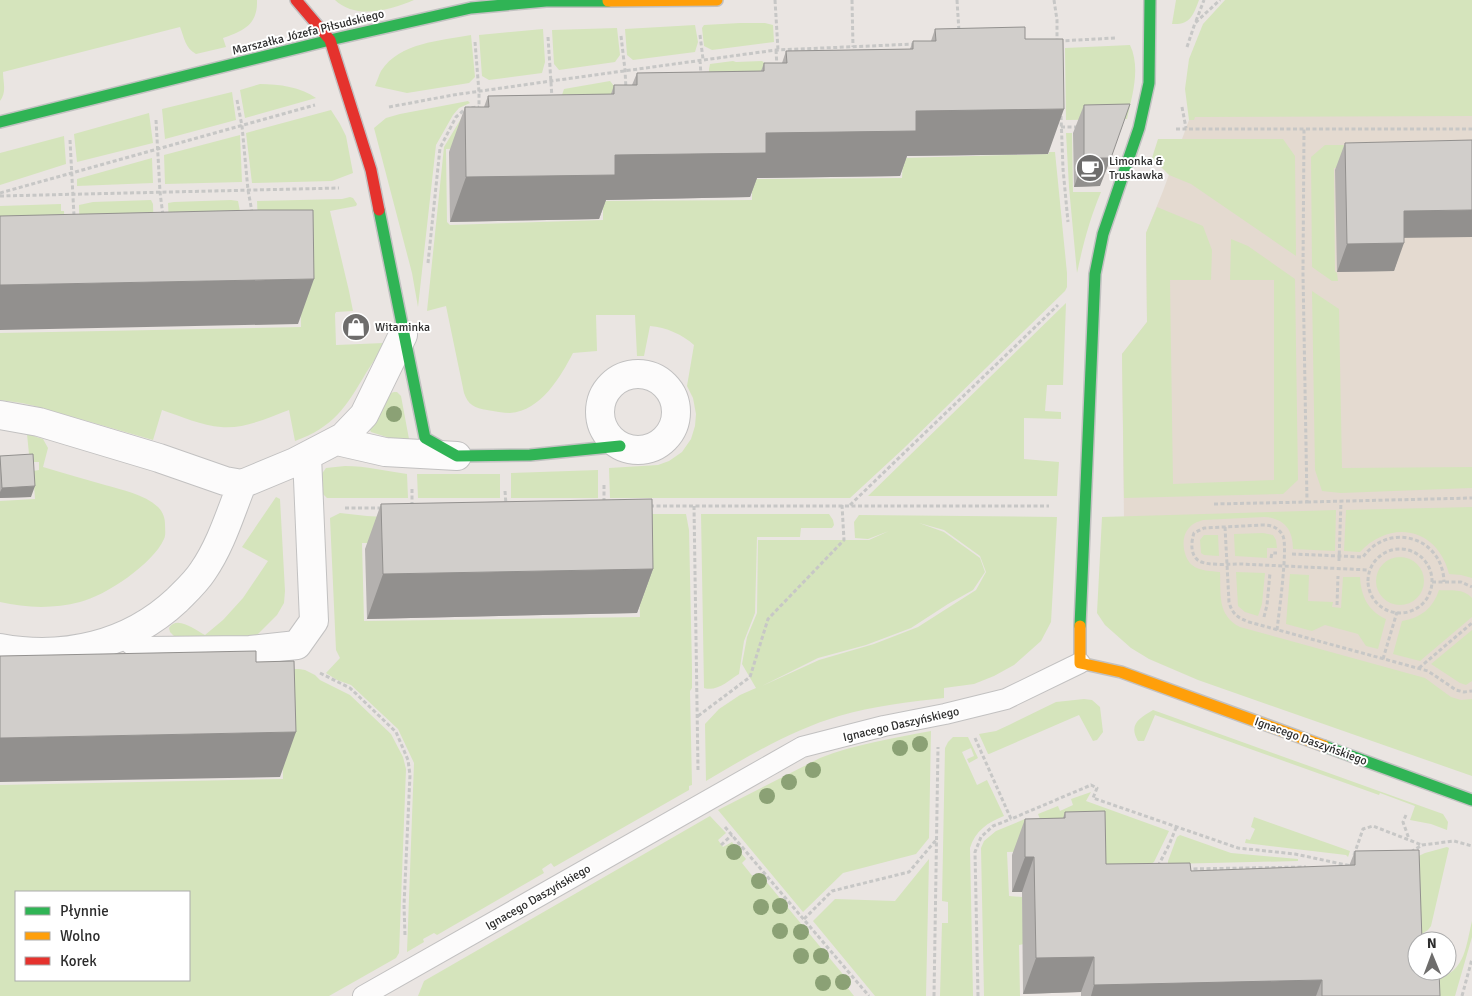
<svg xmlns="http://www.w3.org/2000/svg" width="1472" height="996" viewBox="0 0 1472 996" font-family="Signika,sans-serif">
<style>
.education{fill:#e4dad0}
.green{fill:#d5e4bc;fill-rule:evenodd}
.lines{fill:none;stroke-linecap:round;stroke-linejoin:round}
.lane-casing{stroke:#c2c1c1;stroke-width:22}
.street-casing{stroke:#c2c1c1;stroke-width:30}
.fast-casing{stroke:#c2c1c1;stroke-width:14}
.slow-casing{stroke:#c2c1c1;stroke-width:14}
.jam-casing{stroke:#c2c1c1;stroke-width:14}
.path{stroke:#c7c7c6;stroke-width:3;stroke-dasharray:4 2.5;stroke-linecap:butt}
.lane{stroke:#fcfbfb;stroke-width:20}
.street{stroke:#fcfbfb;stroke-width:28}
.fast{stroke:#30b455;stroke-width:11}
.slow{stroke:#ff9f0a;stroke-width:11}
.jam{stroke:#e5322d;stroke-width:11}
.tree{fill:#8ba175}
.wall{fill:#b4b1af}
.shaded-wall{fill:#92908e}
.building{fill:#d1cecb;stroke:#92908e}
.labels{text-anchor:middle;stroke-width:4;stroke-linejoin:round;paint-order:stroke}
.street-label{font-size:12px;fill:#2c2c2c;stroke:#fff}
.poi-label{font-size:12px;fill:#2c2c2c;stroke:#fff;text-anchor:start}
</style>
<rect width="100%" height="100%" fill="#eae5e2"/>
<path class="education" d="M1238 0H1472V743L1202 647 1124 520 1122 354 1147 322 1146 233 1163 191 1189 120Z"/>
<path class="green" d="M0 0H257C258 25 243 31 223 38L226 47 196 54C185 48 184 37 180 27L3 72C3 82 7 92 0 101Z
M335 0H414C390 10 356 20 335 0Z
M1176 0H1199C1193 16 1190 25 1172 24Z
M1225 0H1472V116L1195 117 1194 120H1189L1185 89 1189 59 1203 24Z
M740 23H765L773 25 774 42 712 50 704 46 702 28 704 25Z
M695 25 698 42 695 52 633 60 627 55 625 29Z
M617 28 620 55 615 62 559 70 554 64 552 30Z
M543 29 545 62 542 73 489 80 482 76 479 35Z
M471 35 475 77 469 83 407 93 375 86C377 81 379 75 381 71 400 42 440 41 471 35Z
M1130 45C1141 68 1132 96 1127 119L1066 120 1065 48Z
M733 61 736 62 762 61 770 67 708 114 709 69 710 64Z
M610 81 618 91 619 117 562 95 564 89Z
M260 84C279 84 301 87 316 98L245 118 240 90Z
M232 92 236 120 165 139 162 109Z
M468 101 470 103 459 108 453 115 436 145 418 307 412 273 374 128 386 118 400 114Z
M331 110 340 124 346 136 353 173 332 181 252 183 246 133Z
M149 113 153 143 77 162 74 134Z
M462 117 471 148 446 149 447 222 450 225 603 220V201L752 200V179L902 178 903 158 1049 154V152H1055L1067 273V287L1065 291 903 449 850 498H610L609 468 658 465 669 461 682 452 691 439 695 426 696 414 693 398 687 386 694 345C683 335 666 327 650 326L644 356H637L635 315H596L597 351 573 353C561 376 541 411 510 413 503 413 495 411 487 410 475 408 468 405 464 393L446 306 427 311 444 147Z
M1066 133H1072L1073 192H1101C1090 218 1083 244 1077 273L1069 187Z
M240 135 242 182 165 184 164 155Z
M64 136 66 164 0 185V153Z
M1158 139H1283L1295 156 1296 256 1191 184 1169 175 1152 158Z
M1325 145H1472V166L1334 168 1335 271 1337 273 1338 281H1332L1312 267 1311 157Z
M152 158 153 183 77 186V179Z
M350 197 353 198 357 204 356 206 330 211 349 291 353 311 336 312 335 314 336 345 384 343C379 354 372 363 366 373 346 407 334 427 295 441L289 410C267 418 245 429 221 427 203 426 180 416 162 410L153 440 35 406 22 403 0 400V333L301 327 299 248H259L257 201 342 199Z
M151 200 153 204 154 243 80 250 79 205 93 202Z
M231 200 238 201 241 217 170 247 168 203 174 202Z
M61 204V211H64L65 245 0 252V206Z
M1157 207 1203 226 1212 250 1211 280H1170L1173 484 1274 480V280H1230L1231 239 1248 246 1295 279 1298 480 1283 494 1124 498 1122 354 1147 322 1146 233Z
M1312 291 1339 309 1342 468 1472 467V488L1341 493 1322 491 1315 470Z
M1066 303 1063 385H1047L1045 411 1061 412V419L1024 418V459L1059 462 1057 496H868Z
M394 392H397L401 396 409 439 407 442H402L371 432 369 428 370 421 391 393Z
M27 434 43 439 48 448 43 467C63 473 84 479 105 485 122 490 144 494 158 507 163 512 165 518 165 524 165 529 166 535 164 539 153 564 105 596 80 602 53 609 26 608 0 602V501L35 499 33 471 39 470V462H32V455L29 454Z
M345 466C366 466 386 471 407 474L408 498H327L321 492V475L326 468Z
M598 470V498H511V473Z
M417 474H500V498H418Z
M276 497 280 499 285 591 284 603 277 615 256 636 179 641 170 632 169 628C177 615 195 630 205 635L223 620 243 598 268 561 242 547Z
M1472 507V578L1461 575 1449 574C1438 529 1392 518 1360 552L1344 551 1346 510Z
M1336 510 1335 551 1293 549C1293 529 1284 518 1264 517L1203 520C1197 522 1193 523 1189 528 1180 537 1183 557 1192 565 1199 571 1211 571 1220 572 1221 595 1217 615 1240 627L1425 678 1451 697 1461 700 1472 699V776L1198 680 1149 659 1131 648 1105 625 1097 613 1102 517Z
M340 513 367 516 402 518 401 543H362L364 621 640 617 638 540 597 514H686L689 530 692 669V688L690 691 692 785 689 786V790L554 867 551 863 542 869 544 873 437 935 434 933 423 939 424 942 407 952 414 763 398 729 351 685 337 680 326 673 340 658 336 650 330 518Z
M701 514H829L833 520 834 525 832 528H801L800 537H757L755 613 744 641 739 674C728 681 717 692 704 688Z
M859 515 1057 517 1051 622 1041 641 1014 665 994 676 974 684 944 688V698C909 702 873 706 839 716 792 730 748 756 706 781L705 724 719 709 740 695 756 688 742 664 747 637 757 613 758 540H869L889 531 868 539 855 538 854 522ZM919 523 944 530 980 556 986 572 976 590 918 627 874 644 819 660 762 686 818 658 866 645 911 628 948 604 973 590 985 572 980 558 944 532Z
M1263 533 1273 535 1276 540 1277 548H1267V558L1235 556 1234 534Z
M1204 535H1218L1219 556 1204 555 1201 553 1200 540Z
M1376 581a24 24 0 1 1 48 0a24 24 0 1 1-48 0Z
M1236 572 1265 573 1262 604 1258 616 1245 612 1238 606Z
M1290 574 1309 575 1308 601 1333 602 1332 607 1341 608 1343 577H1360C1361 596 1368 611 1386 619L1378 649 1366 646 1358 634 1325 625 1312 631 1286 624Z
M1439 590C1452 591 1463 588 1472 598V617L1420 661 1393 654 1402 621C1421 618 1433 608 1439 590Z
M1472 630V681L1466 685 1460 683 1431 664Z
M255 669H299L305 670 315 675 320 680 350 695 391 734 403 757 406 769 399 953 396 958 329 996H0V785L283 779 281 704ZM16 892H189V980H16Z
M1084 699 1092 700 1100 707 1103 732 1097 740 1093 741 1079 715 989 754H988L979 734 996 731 1009 725 1056 702Z
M1153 710 1443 814 1448 822 1447 830 1431 824 1410 820 1415 806 1380 793 1379 795 1155 715 1144 741H1138C1128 724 1140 718 1153 710Z
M931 731 929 838 916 854 843 873 803 912 718 810 820 758C856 744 894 738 931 731Z
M953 737H968L978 758 969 763 967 759 974 756 971 748 962 752 977 785 987 780 1004 816C988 822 975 831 970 848L973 996H940L942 923H948V902L942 901 945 748 948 742Z
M1091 792 1086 801 1169 831 1154 862 1138 873 1048 851 1007 852 1009 896 1022 897 1024 944 1019 945 1020 996H984L981 848 984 841 996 831 1025 819H1040L1038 814 1058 806 1060 811 1073 805 1071 799Z
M710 816 726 833 718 840 723 847 732 842 746 859 742 863 754 878 760 874 851 984 847 987 854 996H418L424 981Z
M1254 817 1350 851 1348 857 1346 855 1245 843 1246 839 1250 840 1255 829 1251 827Z
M1180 835 1231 853 1298 859V861L1168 864V861L1177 837Z
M1447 847 1449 848 1431 926 1428 930 1417 937 1408 861 1425 853Z
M929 859 926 996H875L813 921 835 899 895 901Z
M1472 921V937L1455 996H1430V980C1465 975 1465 950 1472 921Z"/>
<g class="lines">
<defs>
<path id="lane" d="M363 996 802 747 884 726 945 714 1006 699 1080 663"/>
<path id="street" d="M600 412a38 38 0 1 1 76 0a38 38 0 1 1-76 0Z
M0 415 39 422 159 458 225 481 242 484 295 462 343 437 364 415 403 335
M337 441 385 452 457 456
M126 635 146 651 250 650 297 645 314 621 307 456
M0 648C64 660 129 645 177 600 186 591 196 582 203 571 221 545 230 514 242 484"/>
<path id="fast" d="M0 122 330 40 471 8 546 1H608
M379 210 425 438 457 456 530 455 620 446
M1080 626 1095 274 1103 234 1139 128 1149 83 1150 0
M1324 746 1472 800"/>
<path id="slow" d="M608 1 717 0
M1080 626V663L1121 672 1324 746"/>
<path id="jam" d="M296 0 330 40 371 170 379 210"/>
</defs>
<use href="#lane" class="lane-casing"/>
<use href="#street" class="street-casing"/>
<use href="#fast" class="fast-casing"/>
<use href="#slow" class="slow-casing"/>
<use href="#jam" class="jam-casing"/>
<path class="path" d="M775 0 778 50
M852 0 853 47
M957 0 959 32
M1054 0 1057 20V42
M1196 21 1204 0
M700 35 703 59
M621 36 625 70 626 89
M548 37 552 98
M1059 41 1115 38
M475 42 479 92V108
M1187 47 1195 23 1220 0
M776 50 777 67
M700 60 701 76
M237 100 242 126 248 190 252 212
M389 107 453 95 551 81 776 50 916 44
M1182 107 1186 128
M1061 116 1063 169 1068 222
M156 120 160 192 163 216
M1061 127H1078
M1176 129H1472
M70 140 74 216
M0 193 315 105
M0 196 339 188
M428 263 440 148 456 117 464 110 469 108 479 107
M412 489V506
M505 491 506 505
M604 502V483
M1307 502 1472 498
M1214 504 1307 502 1303 273 1304 129
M850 505 1058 305
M650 506H1049
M694 506 698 770
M345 508H384
M1225 527 1229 602C1232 614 1238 618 1249 622L1428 671 1456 690 1464 692 1472 691
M1368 581a32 32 0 1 1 64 0a32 32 0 1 1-64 0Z
M1292 554 1363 557C1389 521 1443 537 1444 582
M1271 558 1272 553H1277
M1339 561 1341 501
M1432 582H1461L1472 587
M1337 605 1338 576
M1264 617 1267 605 1270 573
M1277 630C1279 612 1288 548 1283 536 1279 528 1272 525 1263 525L1204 528 1194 533C1191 542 1190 555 1199 561 1208 566 1231 564 1241 564 1284 566 1327 568 1369 570
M1383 659 1397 612
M1419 668 1472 623
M320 673 350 688 396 732 408 760 410 775 404 905 405 936
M698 716 750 677 768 619 844 540 842 505
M975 738 1011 819 1091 785 1097 788 1093 798 1238 848 1295 854 1351 866
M1406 815 1403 822 1409 839
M725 827 869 996
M721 845 732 835
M1411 852 1422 845 1454 841 1472 846
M1354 855 1363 829 1373 826 1422 845
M1158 866 1169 845 1176 828
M1187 869 1306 867
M804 919 832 891 909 872 936 840
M934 996 938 747
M978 996 975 852 981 837 993 826 1011 819
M1462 996 1472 959"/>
<use href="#lane" class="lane"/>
<use href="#street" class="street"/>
<use href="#fast" class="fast"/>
<use href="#slow" class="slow"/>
<use href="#jam" class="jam"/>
</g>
<g class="tree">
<circle cx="394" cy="414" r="8"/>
<circle cx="920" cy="744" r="8"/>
<circle cx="900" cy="748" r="8"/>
<circle cx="813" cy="770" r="8"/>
<circle cx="789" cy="782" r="8"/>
<circle cx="767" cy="796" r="8"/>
<circle cx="734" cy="852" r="8"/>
<circle cx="759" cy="881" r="8"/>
<circle cx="780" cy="906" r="8"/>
<circle cx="761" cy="907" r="8"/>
<circle cx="780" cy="931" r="8"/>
<circle cx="801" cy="932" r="8"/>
<circle cx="801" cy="956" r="8"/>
<circle cx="821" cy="956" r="8"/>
<circle cx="843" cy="982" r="8"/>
<circle cx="823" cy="983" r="8"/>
</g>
<path class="wall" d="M935 29 1025 39 1048 154 907 156 900 176 757 178 750 197 606 200 599 219 450 222 449 152 465 107H484L488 96 611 94 614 85H632L637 73 761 71 764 63H782L786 51 910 49 913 41H931Z
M1084 105 1100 186 1074 187 1073 133Z
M1345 143 1404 238 1394 271 1337 272 1335 170Z
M0 456 31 497 0 498Z
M381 504 653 569 637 613 367 619 365 549Z
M1065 812 1106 864 1191 871 1349 866 1355 851 1417 941 1440 996H1081V992L1023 994 1022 892H1012V855L1025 819 1063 818Z"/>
<path class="shaded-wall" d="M1064 109 1048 154 907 156 900 176 757 178 750 197 606 200 599 219 450 222 466 177 916 111Z
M1084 158H1111L1100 186 1074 187Z
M1472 210V237L1394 238 1404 211Z
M1404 243 1394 271 1337 272 1347 244Z
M314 279 298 324 0 330V285Z
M35 486 31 497 0 498V492L2 488Z
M653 569 637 613 367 619 383 574Z
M296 732 280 777 0 782V738Z
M1025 857H1034L1022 892H1012Z
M1094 957 1081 992 1023 994 1036 958Z
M1322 980 1316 996H1091L1094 985Z"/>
<path class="building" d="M1025 27V39H1063L1064 109 916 111V131L766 133V153L615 155V175L466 177 465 107H489L488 96 614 94V85H637V73L764 71V63H787L786 51 913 49V41H936L935 29Z
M1130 104 1111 158H1084V105Z
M1472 140V210L1404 211V243L1347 244 1345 143Z
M259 210H313L314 279 0 285V216Z
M33 454 35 486 2 488 0 456Z
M652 499 653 569 383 574 381 504Z
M256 651V662L294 661 296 732 0 738V656Z
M1105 811 1106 864 1190 863 1191 871 1355 865V851L1419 850 1422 941H1417V971H1439L1440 996H1322V980L1094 985V957L1036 958 1034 857H1025V819L1065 818V812Z"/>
<defs>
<symbol id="cafe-disc" viewBox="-11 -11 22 22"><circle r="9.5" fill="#6e6d6c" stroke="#fff"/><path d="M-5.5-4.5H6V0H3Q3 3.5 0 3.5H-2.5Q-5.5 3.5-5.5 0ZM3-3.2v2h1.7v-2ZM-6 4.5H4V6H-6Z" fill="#fff"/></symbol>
<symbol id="shop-disc" viewBox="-11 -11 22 22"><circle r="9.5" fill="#6e6d6c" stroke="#fff"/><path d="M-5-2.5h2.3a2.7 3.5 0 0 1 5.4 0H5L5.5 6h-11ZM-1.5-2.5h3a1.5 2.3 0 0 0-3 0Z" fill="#fff"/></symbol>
</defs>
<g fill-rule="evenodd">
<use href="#cafe-disc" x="1074" y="152" width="32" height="32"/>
<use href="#shop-disc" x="340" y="311" width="32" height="32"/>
</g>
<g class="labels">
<g class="street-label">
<text transform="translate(308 32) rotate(-14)" y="4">Marszałka Józefa Piłsudskiego</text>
<text transform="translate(901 724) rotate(-13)" y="4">Ignacego Daszyńskiego</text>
<text transform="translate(1311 741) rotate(20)" y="4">Ignacego Daszyńskiego</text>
<text transform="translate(538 897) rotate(-30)" y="4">Ignacego Daszyńskiego</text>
</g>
<g class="poi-label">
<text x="1109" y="165">Limonka &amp;<tspan x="1109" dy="14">Truskawka</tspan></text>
<text x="375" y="331">Witaminka</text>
</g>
</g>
<rect x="15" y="891" width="175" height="90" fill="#ffffff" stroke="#ababab"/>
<rect x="25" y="907" width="25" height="8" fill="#30b455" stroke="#ababab"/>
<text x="60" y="916" font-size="15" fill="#2c2c2c">Płynnie</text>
<rect x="25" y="932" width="25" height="8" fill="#ff9f0a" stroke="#ababab"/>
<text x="60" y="941" font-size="15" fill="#2c2c2c">Wolno</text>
<rect x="25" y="957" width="25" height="8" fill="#e5322d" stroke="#ababab"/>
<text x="60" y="966" font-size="15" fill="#2c2c2c">Korek</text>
<g transform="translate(1432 956) rotate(359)"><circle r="24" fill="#ffffff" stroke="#ababab"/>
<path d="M0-4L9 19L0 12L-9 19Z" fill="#6e6d6c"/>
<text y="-8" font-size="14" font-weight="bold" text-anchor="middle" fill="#2c2c2c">N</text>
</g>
</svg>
